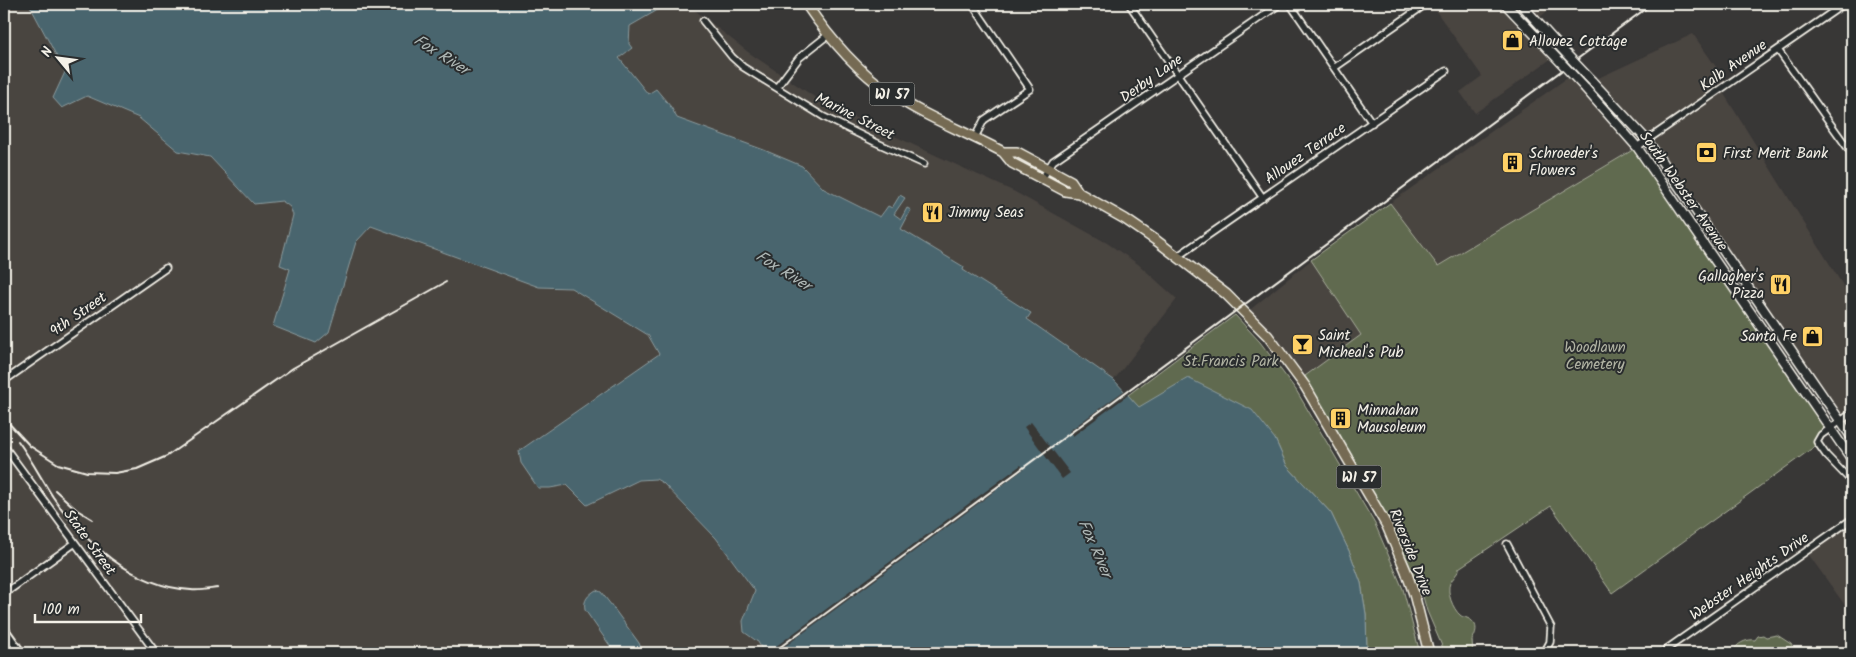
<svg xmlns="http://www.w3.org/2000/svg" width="1856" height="657" viewBox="0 0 1856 657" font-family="Kalam,sans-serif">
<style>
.built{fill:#494440}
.green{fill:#616a50;stroke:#aaae9c}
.water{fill:#49656e;stroke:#8d9d9f}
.pier{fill:#383736}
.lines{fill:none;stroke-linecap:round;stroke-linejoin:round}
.minor-casing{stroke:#f4f1e8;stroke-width:9}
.tertiary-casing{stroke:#f4f1e8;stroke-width:11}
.secondary-casing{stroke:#f4f1e8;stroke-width:11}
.primary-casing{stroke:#f4f1e8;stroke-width:12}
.minor{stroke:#2a2d2e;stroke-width:5.5}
.tertiary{stroke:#2a2d2e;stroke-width:7}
.secondary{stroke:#2a2d2e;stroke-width:8}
.primary{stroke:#746b52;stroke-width:9}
.rail{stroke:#f4f1e8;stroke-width:2}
.secondary-bridge-casing{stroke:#f4f1e8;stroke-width:11;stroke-linecap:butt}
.secondary-bridge{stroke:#2a2d2e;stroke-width:8}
.labels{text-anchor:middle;stroke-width:4;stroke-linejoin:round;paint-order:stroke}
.shield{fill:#2a2d2e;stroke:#b7b6b0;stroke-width:1}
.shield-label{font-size:14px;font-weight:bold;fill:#f4f1e8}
.poi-label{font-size:15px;fill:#f4f1e8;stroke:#2a2d2e;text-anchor:start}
.street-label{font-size:15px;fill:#f4f1e8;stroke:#2a2d2e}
.park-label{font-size:15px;fill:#b2b4a4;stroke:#2a2d2e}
.water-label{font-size:16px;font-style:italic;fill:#b0b9b7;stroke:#2a2d2e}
</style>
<rect width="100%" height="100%" fill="#383736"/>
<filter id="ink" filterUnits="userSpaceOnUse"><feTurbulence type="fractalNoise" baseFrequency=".02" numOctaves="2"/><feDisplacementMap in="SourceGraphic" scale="10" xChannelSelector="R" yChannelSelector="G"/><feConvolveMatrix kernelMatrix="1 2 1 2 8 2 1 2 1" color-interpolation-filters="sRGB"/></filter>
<g filter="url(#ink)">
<path class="built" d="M4 4H29L65 72 53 98 86 96 140 118 178 151 210 157 254 203 282 201 290 207 293 215 281 265 290 269 273 326 329 332 356 242 371 226 539 287 571 288 648 335 659 354 519 451 550 488 567 485 587 505 639 480 656 479 663 483 716 538 755 591 743 621 744 632 758 642 765 652 4 653Z
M665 4H687L748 52 816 98 849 115 1015 192 1107 243 1138 264 1177 299 1114 380 1027 319 1031 312 962 270 964 267 900 229 901 219 894 214 905 198 900 195 891 209 884 210 880 217 824 189 802 166 677 118 671 107 655 89 648 94 619 58 632 48 629 44 630 26 656 11Z
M1431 4H1521L1562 51 1475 113 1460 92 1482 76Z
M1526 4H1556L1539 18Z
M1693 34 1728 84 1721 89 1852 300V438L1648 140 1438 266 1390 203 1580 69 1592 81Z
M1311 260 1361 335 1300 379 1246 313Z
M1852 519V615L1806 551Z"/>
<path class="green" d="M1641 145 1831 423 1816 436 1814 447 1612 593 1551 506 1459 568V570C1457 574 1453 578 1450 583 1446 592 1453 609 1460 615 1464 618 1463 616 1467 618 1479 623 1477 632 1472 640L1473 653H1445L1427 611 1422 593 1421 594C1393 516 1346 447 1305 376L1361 335 1311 260 1390 203 1438 266Z
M1235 315 1260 342 1296 390 1375 524 1403 589 1420 653H1367L1366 614 1361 583 1350 553 1331 513 1287 466 1275 439 1139 408 1128 395Z
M1763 635 1766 637 1777 635 1791 644 1796 653H1735V648C1740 642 1748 639 1755 640L1758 636Z"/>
<path class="water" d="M29 4H665L656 11 630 26 629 44 632 48 619 58 648 94 656 89 671 107 677 118 764 150 802 166 824 189 880 217 888 206 892 208 900 195 905 198 894 214 901 219 907 208 911 210 901 229 964 267 963 270 1031 313 1027 319 1114 380 1139 407 1188 378 1252 410 1275 439 1287 466 1331 513 1350 553 1361 583 1366 614 1367 653H764L758 642 744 632 743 621 755 591 716 538 663 483 656 479 639 480 587 505 567 485 550 488H538L521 463 519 451 659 354 648 335 571 288 539 287 371 226 356 242 329 332 316 343 273 326 290 269 280 265 293 215 290 207 282 201 254 204 210 157 178 151 139 118 87 96 62 108 53 98 65 72Z
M596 590 601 592 612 606 639 643 643 653H615L585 610C583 600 588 595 596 590Z"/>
<path class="pier" d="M1125 390 1128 395 1073 436 1069 431Z
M1031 422 1070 473 1062 479 1024 427Z
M1021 465 1024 469 951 524 776 653H767Z"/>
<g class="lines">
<defs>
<path id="minor" d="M972 4 1030 89 984 120 975 137
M1129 4 1263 198
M1290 4 1372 123
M703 21 732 57 743 67 824 117 875 142 924 164
M1778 50 1852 154
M1334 68 1426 4
M777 87 799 58 828 35
M1637 147 1844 4
M1042 179 1053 161 1280 4
M1178 256 1446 71
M4 381 166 268
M1852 413 1821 435 1817 442 1826 455 1852 482
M4 446 156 653
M1507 544 1551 627 1550 642 1544 653
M4 594 75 543
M1661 653 1852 519"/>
<path id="tertiary" d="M4 629 21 653"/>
<path id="secondary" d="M1505 4 1551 52
M1521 4 1558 45
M1592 81 1647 140 1852 438
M1585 88 1637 147 1852 460"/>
<path id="primary" d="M806 4C829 38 855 69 890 93 925 117 966 132 1003 152H1017L1071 181 1079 193
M1003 152 1012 163 1065 191 1079 193 1125 219 1157 241 1226 294 1268 336 1305 386 1387 526 1406 571 1414 594 1429 653"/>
</defs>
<use href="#minor" class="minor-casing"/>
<use href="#tertiary" class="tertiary-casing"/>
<use href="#secondary" class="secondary-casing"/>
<use href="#primary" class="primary-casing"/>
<use href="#minor" class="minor"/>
<use href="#tertiary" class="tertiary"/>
<use href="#secondary" class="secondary"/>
<use href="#primary" class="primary"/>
<path class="rail" d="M4 418 30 446 58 464 87 472 115 473 137 469 167 456 293 368 446 282
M18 441C31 459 41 478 53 497 83 542 134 587 191 590 200 591 209 589 218 588
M55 490 77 510 92 519
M772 653 1652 4"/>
<defs>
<path id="secondary-bridge" d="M1558 45 1592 81
M1551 52 1585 88"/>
</defs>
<use href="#secondary-bridge" class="secondary-bridge-casing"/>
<use href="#secondary-bridge" class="secondary-bridge"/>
</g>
</g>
<defs>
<symbol id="shop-square" viewBox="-11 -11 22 22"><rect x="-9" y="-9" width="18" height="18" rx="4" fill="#ffd166" stroke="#2a2d2e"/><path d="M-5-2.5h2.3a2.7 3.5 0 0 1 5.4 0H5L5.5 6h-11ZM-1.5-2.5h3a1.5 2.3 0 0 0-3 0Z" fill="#111"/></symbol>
<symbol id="bank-square" viewBox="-11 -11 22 22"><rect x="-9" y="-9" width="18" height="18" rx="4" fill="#ffd166" stroke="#2a2d2e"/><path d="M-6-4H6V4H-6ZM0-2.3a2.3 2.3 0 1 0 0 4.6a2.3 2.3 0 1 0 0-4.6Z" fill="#111"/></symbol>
<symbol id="building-square" viewBox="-11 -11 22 22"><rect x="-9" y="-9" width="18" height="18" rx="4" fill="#ffd166" stroke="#2a2d2e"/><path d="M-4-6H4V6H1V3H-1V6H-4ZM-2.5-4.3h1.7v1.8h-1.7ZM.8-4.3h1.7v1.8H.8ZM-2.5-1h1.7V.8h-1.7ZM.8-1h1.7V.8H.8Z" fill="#111"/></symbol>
<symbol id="restaurant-square" viewBox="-11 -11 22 22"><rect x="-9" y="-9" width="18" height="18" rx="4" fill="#ffd166" stroke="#2a2d2e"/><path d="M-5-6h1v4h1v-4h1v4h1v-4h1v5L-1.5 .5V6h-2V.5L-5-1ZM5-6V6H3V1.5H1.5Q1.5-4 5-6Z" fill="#111"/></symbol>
<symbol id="bar-square" viewBox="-11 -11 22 22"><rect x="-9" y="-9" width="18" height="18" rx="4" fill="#ffd166" stroke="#2a2d2e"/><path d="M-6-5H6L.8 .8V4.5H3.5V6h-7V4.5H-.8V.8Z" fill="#111"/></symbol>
</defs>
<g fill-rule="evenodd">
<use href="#shop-square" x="1500" y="28" width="25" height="25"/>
<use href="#bank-square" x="1694" y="140" width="25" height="25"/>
<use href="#building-square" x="1500" y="150" width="25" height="25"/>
<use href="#restaurant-square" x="920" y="200" width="25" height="25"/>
<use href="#restaurant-square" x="1768" y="272" width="25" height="25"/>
<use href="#shop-square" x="1800" y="324" width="25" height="25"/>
<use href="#bar-square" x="1290" y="332" width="25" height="25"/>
<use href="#building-square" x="1328" y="406" width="25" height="25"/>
</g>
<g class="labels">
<g class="shield">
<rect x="869.5" y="82.5" width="45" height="23" rx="4"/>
<rect x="1336.5" y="465.5" width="45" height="23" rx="4"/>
</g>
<g class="shield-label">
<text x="892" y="99">WI 57</text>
<text x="1359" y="482">WI 57</text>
</g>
<g class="poi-label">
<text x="1529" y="46">Allouez Cottage</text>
<text x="1529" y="158">Schroeder's<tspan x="1529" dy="17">Flowers</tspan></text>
<text x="1723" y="158">First Merit Bank</text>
<text x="948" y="217">Jimmy Seas</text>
<text x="1764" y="281" text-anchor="end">Gallagher's<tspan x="1764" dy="17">Pizza</tspan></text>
<text x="1318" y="340">Saint<tspan x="1318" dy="17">Micheal's Pub</tspan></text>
<text x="1797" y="341" text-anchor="end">Santa Fe</text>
<text x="1357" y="415">Minnahan<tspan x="1357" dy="17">Mausoleum</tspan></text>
</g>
<g class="street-label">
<text transform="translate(1733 65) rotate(-35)" y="5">Kalb Avenue</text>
<text transform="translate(1151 78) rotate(-35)" y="5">Derby Lane</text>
<text transform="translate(855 116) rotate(27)" y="5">Marine Street</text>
<text transform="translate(1305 153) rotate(-35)" y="5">Allouez Terrace</text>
<text transform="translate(1684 191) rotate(55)" y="5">South Webster Avenue</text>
<text transform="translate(78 314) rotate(-35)" y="5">9th Street</text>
<text transform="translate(90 542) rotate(54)" y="5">State Street</text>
<text transform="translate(1411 552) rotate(68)" y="5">Riverside Drive</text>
<text transform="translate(1749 576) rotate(-35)" y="5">Webster Heights Drive</text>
</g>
<g class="park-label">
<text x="1595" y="352">Woodlawn<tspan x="1595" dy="17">Cemetery</tspan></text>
<text x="1231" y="366">St.Francis Park</text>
</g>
<g class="water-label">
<text transform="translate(442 54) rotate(32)" y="6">Fox River</text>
<text transform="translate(784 270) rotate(32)" y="6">Fox River</text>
<text transform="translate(1096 548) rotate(66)" y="6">Fox River</text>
</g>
</g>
<rect width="1856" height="657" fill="none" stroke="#2a2d2e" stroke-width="20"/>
<rect x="10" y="10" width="1836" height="637" fill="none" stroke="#f4f1e8" stroke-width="2" filter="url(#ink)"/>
<g transform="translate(58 58) rotate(299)" stroke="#2a2d2e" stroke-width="4" paint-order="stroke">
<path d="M0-4L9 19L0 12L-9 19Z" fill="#f4f1e8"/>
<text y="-8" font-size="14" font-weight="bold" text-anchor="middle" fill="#f4f1e8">N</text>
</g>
<path d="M35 614v8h106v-8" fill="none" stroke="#f4f1e8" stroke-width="2.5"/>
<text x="42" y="614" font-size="15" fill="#f4f1e8" stroke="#2a2d2e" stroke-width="4" paint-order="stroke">100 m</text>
</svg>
